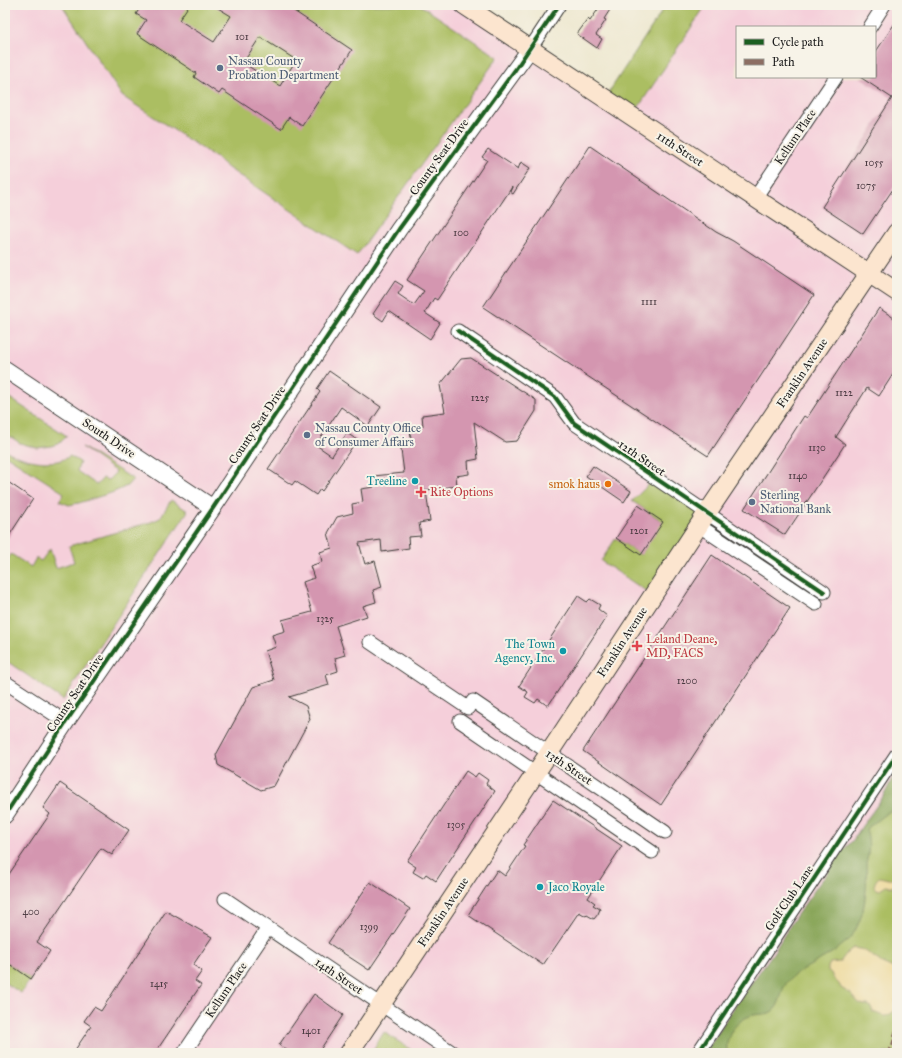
<svg xmlns="http://www.w3.org/2000/svg" width="902" height="1058" viewBox="0 0 902 1058" font-family="'IM FELL Great Primer',serif">
<style>
.built{fill:#f5cfda;fill-rule:evenodd}
.green{fill:#abbe62;stroke:#646d3f}
.forest{fill:#88a558;stroke:#52603a}
.sand{fill:#eeda9e;stroke:#857b5d}
.building{fill:#d496b0;fill-rule:evenodd}
.lines{fill:none;stroke-linecap:round;stroke-linejoin:round}
.minor-casing{stroke:#3c3b37;stroke-width:15}
.tertiary-casing{stroke:#3c3b37;stroke-width:18}
.secondary-casing{stroke:#3c3b37;stroke-width:20}
.minor{stroke:#fff;stroke-width:13}
.tertiary{stroke:#fff;stroke-width:16}
.secondary{stroke:#fce5cf;stroke-width:18}
.quiet{stroke:#8d6e63;stroke-width:3;stroke-dasharray:6 3;stroke-linecap:butt}
.cycleway-casing{stroke:#f7f3e8;stroke-width:6}
.cycleway{stroke:#1b5e20;stroke-width:4}
.service-dot{fill:#5c6f8a;stroke:#f7f3e8;stroke-width:1.5}
.culture-dot{fill:#0f9aa8;stroke:#f7f3e8;stroke-width:1.5}
.food-dot{fill:#e8710a;stroke:#f7f3e8;stroke-width:1.5}
.health-dot{fill:#e0444e;stroke:#f7f3e8;stroke-width:1.5}
.labels{text-anchor:middle;stroke-width:4;stroke-linejoin:round;paint-order:stroke}
.number-label{font-size:10px;fill:#4a3a41}
.service-label{font-size:12px;fill:#4e5e75;stroke:#f7f3e8;text-anchor:start}
.street-label{font-size:12px;fill:#1c1c1c;stroke:#f7f3e8}
.culture-label{font-size:12px;fill:#0d838f;stroke:#f7f3e8;text-anchor:end}
.food-label{font-size:12px;fill:#c56008;stroke:#f7f3e8;text-anchor:end}
.health-label{font-size:12px;fill:#be3a42;stroke:#f7f3e8;text-anchor:start}
</style>
<rect width="100%" height="100%" fill="#f7f3e8"/>
<filter id="ink" filterUnits="userSpaceOnUse"><feTurbulence type="fractalNoise" baseFrequency=".025" numOctaves="2"/><feDisplacementMap in="SourceGraphic" scale="8" xChannelSelector="R" yChannelSelector="G"/><feConvolveMatrix kernelMatrix="1 2 1 2 8 2 1 2 1" color-interpolation-filters="sRGB"/></filter>
<filter id="wash" filterUnits="userSpaceOnUse"><feTurbulence type="fractalNoise" baseFrequency=".012" numOctaves="4" result="noise"/><feDisplacementMap in="SourceGraphic" scale="16" xChannelSelector="R" yChannelSelector="G"/><feGaussianBlur stdDeviation="0.9" result="paint"/><feColorMatrix in="noise" values="0 0 0 0 0 0 0 0 0 0 0 0 0 0 0 0 0 1.4 0 .05"/><feComposite in="paint" operator="in"/></filter>
<g filter="url(#wash)">
<rect width="100%" height="100%" fill="#eee8d0"/>
<path class="built" d="M5 5H464L632 117 706 5H897V776L710 1053H5ZM737 27H875V77H737Z"/>
<path class="green" d="M62 5H420L498 57 357 255 228 168 215 157 122 96Z
M666 5H706L632 117 605 98Z
M5 395 67 436 60 443 52 446 37 448 20 443 5 433Z
M82 447 133 479 127 486 114 492 79 503 69 505 59 501 64 493 5 455V450C20 459 40 464 58 461 62 460 67 458 70 456L80 462 77 471 97 485 103 478 108 480 116 472Z
M655 478 707 513 652 595 601 561 616 538 641 555 662 521 632 501Z
M171 500 188 511 63 700 5 660V563L11 554 31 567 36 558 41 561 50 549 56 568 74 562 69 546 151 522 160 518Z
M897 776V1053H710Z
M5 961 31 979 21 993 5 983Z
M384 1032 416 1053H371Z"/>
<path class="forest" d="M897 773V812L892 810C882 815 875 823 866 829 869 838 869 847 868 856 867 859 866 862 866 865 868 887 865 920 850 938 839 951 812 964 797 973 792 977 787 981 784 987 781 994 780 1004 774 1010 768 1016 758 1013 750 1016 735 1021 725 1037 727 1053H705L732 1010 773 953 794 919 818 885 827 874 840 853 853 840 862 826 883 797 892 779Z"/>
<path class="sand" d="M879 877 889 879 894 877 896 878 895 885 893 887 886 886 880 890 876 889 874 887C874 884 876 879 879 877Z
M854 948 864 950 882 963 891 967 897 972V999L895 1001 897 1002V1009C884 1019 887 1017 873 1012L871 1007 868 1005H864L859 1003 851 994 841 988 839 984 833 978 831 973 828 972V967L830 963 840 962C844 957 848 950 854 948Z"/>
<g id="blocks">
<path class="building" d="M142 5H189L179 20 214 42 231 16 213 5H285L352 50 302 126 289 117 281 129 222 90 219 94 194 77 196 73 137 34 146 20 136 14ZM260 37 296 60 280 86 243 63Z
M601 5H613L604 19 606 20 596 35 602 39 597 48 577 34 588 19 590 21Z
M897 20V183L863 234 822 207 892 98 860 77H875V53Z
M590 146 716 232 733 241 814 295 708 456 483 307Z
M488 149 518 169 521 162 530 168 513 194 510 192 512 187 437 300 434 298 425 313 440 323 430 339 389 311 383 321 373 314 395 281 403 286 398 294 414 305 424 291 407 280 487 160 482 157Z
M879 308 897 320V368L879 396 867 388 836 437 845 444 785 535 744 509 804 416 807 418Z
M471 358 536 400V411L517 441 505 442 474 422 478 459 468 461 469 474 456 476 457 486 426 490 430 521 419 523 421 536 408 537 409 548 382 552 381 540 359 543 365 564 375 561 382 587 373 590 376 602 363 606 367 616 336 626 345 655 335 658 338 671 326 675 329 685 289 697 306 706 310 719 274 786 261 790 218 765 216 755 253 687 274 680 265 651 276 647 272 635 285 631 282 620 312 612 303 582 314 578 310 566 322 562 320 552 332 548 328 533 337 517 353 513 352 504 363 502 361 489 374 487 373 476 404 473 400 442 411 440 410 427 423 426 422 415 445 412 440 385 461 359Z
M329 371 381 407 368 426 341 407 316 445 332 456 347 433 357 440 322 491 320 489 316 495 295 481 292 485 268 469 320 392 317 389Z
M593 466 631 491 624 502 586 476Z
M5 480 33 499 5 542Z
M638 505 663 522 641 555 616 538Z
M712 555 790 608 661 805 583 751Z
M578 596 587 602 590 599 600 605 598 609 607 616 548 706 538 699 535 703 525 697 528 692 519 686Z
M466 771 475 777 478 773 488 780 486 784 495 791 436 881 426 874 423 878 413 872 416 867 407 861Z
M60 783 129 830 112 855 101 848 37 942 50 951 31 979 5 961V880L50 814 43 808Z
M553 800 622 846 588 898 595 903 593 905 600 909 598 914 594 919 587 915 586 916 579 912 543 965 468 915 497 870 505 876 525 846 523 845Z
M370 882 410 909 369 970 328 943Z
M166 911 212 937 193 965 202 971 195 981 201 985 155 1053H73L91 1026 84 1021 94 1007 101 1011Z
M314 994 343 1015 318 1053H291L279 1045Z"/>
</g>
</g>
<g filter="url(#ink)">
<use href="#blocks" fill-opacity="0" stroke="#3c3b37" stroke-width="1"/>
<g class="lines">
<defs>
<path id="minor" d="M870 27 884 5
M530 49 559 5
M755 198 836 77
M458 331 555 397 574 423 824 592
M698 525 816 604
M370 642 468 708
M5 682 66 722
M473 701 665 832
M460 721 652 852
M225 899 453 1053
M184 1053 268 928
M698 1053 897 754"/>
<path id="tertiary" d="M5 369 213 508
M5 815 66 722 213 508 399 229 530 49"/>
<path id="secondary" d="M464 5 897 292
M349 1053 549 753 707 513 897 232"/>
</defs>
<use href="#minor" class="minor-casing"/>
<use href="#tertiary" class="tertiary-casing"/>
<use href="#secondary" class="secondary-casing"/>
<use href="#minor" class="minor"/>
<use href="#tertiary" class="tertiary"/>
<use href="#secondary" class="secondary"/>
<path class="quiet" d="M887 1053C890 1050 892 1047 893 1043 895 1038 894 1034 897 1029"/>
<defs>
<path id="cycleway" d="M458 331 555 397 574 423 824 592
M5 815 66 722 213 508 399 229 515 70 559 5
M698 1053 897 754"/>
</defs>
<use href="#cycleway" class="cycleway-casing"/>
<use href="#cycleway" class="cycleway"/>
</g>
</g>
<g class="service-dot">
<circle cx="220" cy="68" r="4"/>
<circle cx="307" cy="435" r="4"/>
<circle cx="752" cy="502" r="4"/>
</g>
<g class="culture-dot">
<circle cx="415" cy="481" r="4"/>
<circle cx="563" cy="651" r="4"/>
<circle cx="540" cy="887" r="4"/>
</g>
<circle class="food-dot" cx="608" cy="484" r="4"/>
<g class="health-dot">
<path d="M419 486h4v4h4v4h-4v4h-4v-4h-4v-4h4z"/>
<path d="M635 640h4v4h4v4h-4v4h-4v-4h-4v-4h4z"/>
</g>
<g class="labels">
<g class="number-label">
<text x="242" y="40">101</text>
<text x="874" y="166">1055</text>
<text x="866" y="189">1075</text>
<text x="461" y="236">100</text>
<text x="649" y="305">1111</text>
<text x="844" y="396">1122</text>
<text x="480" y="401">1225</text>
<text x="817" y="451">1130</text>
<text x="798" y="479">1140</text>
<text x="639" y="534">1201</text>
<text x="325" y="622">1325</text>
<text x="687" y="684">1200</text>
<text x="456" y="828">1305</text>
<text x="31" y="915">400</text>
<text x="369" y="930">1399</text>
<text x="159" y="987">1415</text>
<text x="311" y="1034">1401</text>
</g>
<g class="service-label">
<text x="228" y="65">Nassau County<tspan x="228" dy="14">Probation Department</tspan></text>
<text x="315" y="432">Nassau County Office<tspan x="315" dy="14">of Consumer Affairs</tspan></text>
<text x="760" y="499">Sterling<tspan x="760" dy="14">National Bank</tspan></text>
</g>
<g class="street-label">
<text transform="translate(795 137) rotate(-56)" y="4">Kellum Place</text>
<text transform="translate(680 149) rotate(33)" y="4">11th Street</text>
<text transform="translate(439 157) rotate(-54)" y="4">County Seat Drive</text>
<text transform="translate(802 373) rotate(-56)" y="4">Franklin Avenue</text>
<text transform="translate(257 425) rotate(-56)" y="4">County Seat Drive</text>
<text transform="translate(109 438) rotate(34)" y="4">South Drive</text>
<text transform="translate(642 458) rotate(34)" y="4">12th Street</text>
<text transform="translate(622 642) rotate(-57)" y="4">Franklin Avenue</text>
<text transform="translate(75 693) rotate(-56)" y="4">County Seat Drive</text>
<text transform="translate(569 767) rotate(34)" y="4">13th Street</text>
<text transform="translate(789 898) rotate(-56)" y="4">Golf Club Lane</text>
<text transform="translate(443 912) rotate(-56)" y="4">Franklin Avenue</text>
<text transform="translate(339 976) rotate(34)" y="4">14th Street</text>
<text transform="translate(226 990) rotate(-56)" y="4">Kellum Place</text>
</g>
<g class="culture-label">
<text x="407" y="485">Treeline</text>
<text x="555" y="648">The Town<tspan x="555" dy="14">Agency, Inc.</tspan></text>
<text x="548" y="891" text-anchor="start">Jaco Royale</text>
</g>
<g class="food-label">
<text x="600" y="488">smok haus</text>
</g>
<g class="health-label">
<text x="430" y="496">Rite Options</text>
<text x="646" y="643">Leland Deane,<tspan x="646" dy="14">MD, FACS</tspan></text>
</g>
</g>
<rect width="902" height="1058" fill="none" stroke="#f7f3e8" stroke-width="20"/>
<rect x="736" y="26" width="140" height="52" fill="#f7f3e8" stroke="#9f9d96"/>
<rect x="744" y="39" width="20" height="6" fill="#1b5e20" stroke="#9f9d96"/>
<text x="772" y="46" font-size="12" fill="#1c1c1c">Cycle path</text>
<rect x="744" y="59" width="20" height="6" fill="#8d6e63" stroke="#9f9d96"/>
<text x="772" y="66" font-size="12" fill="#1c1c1c">Path</text>
</svg>
